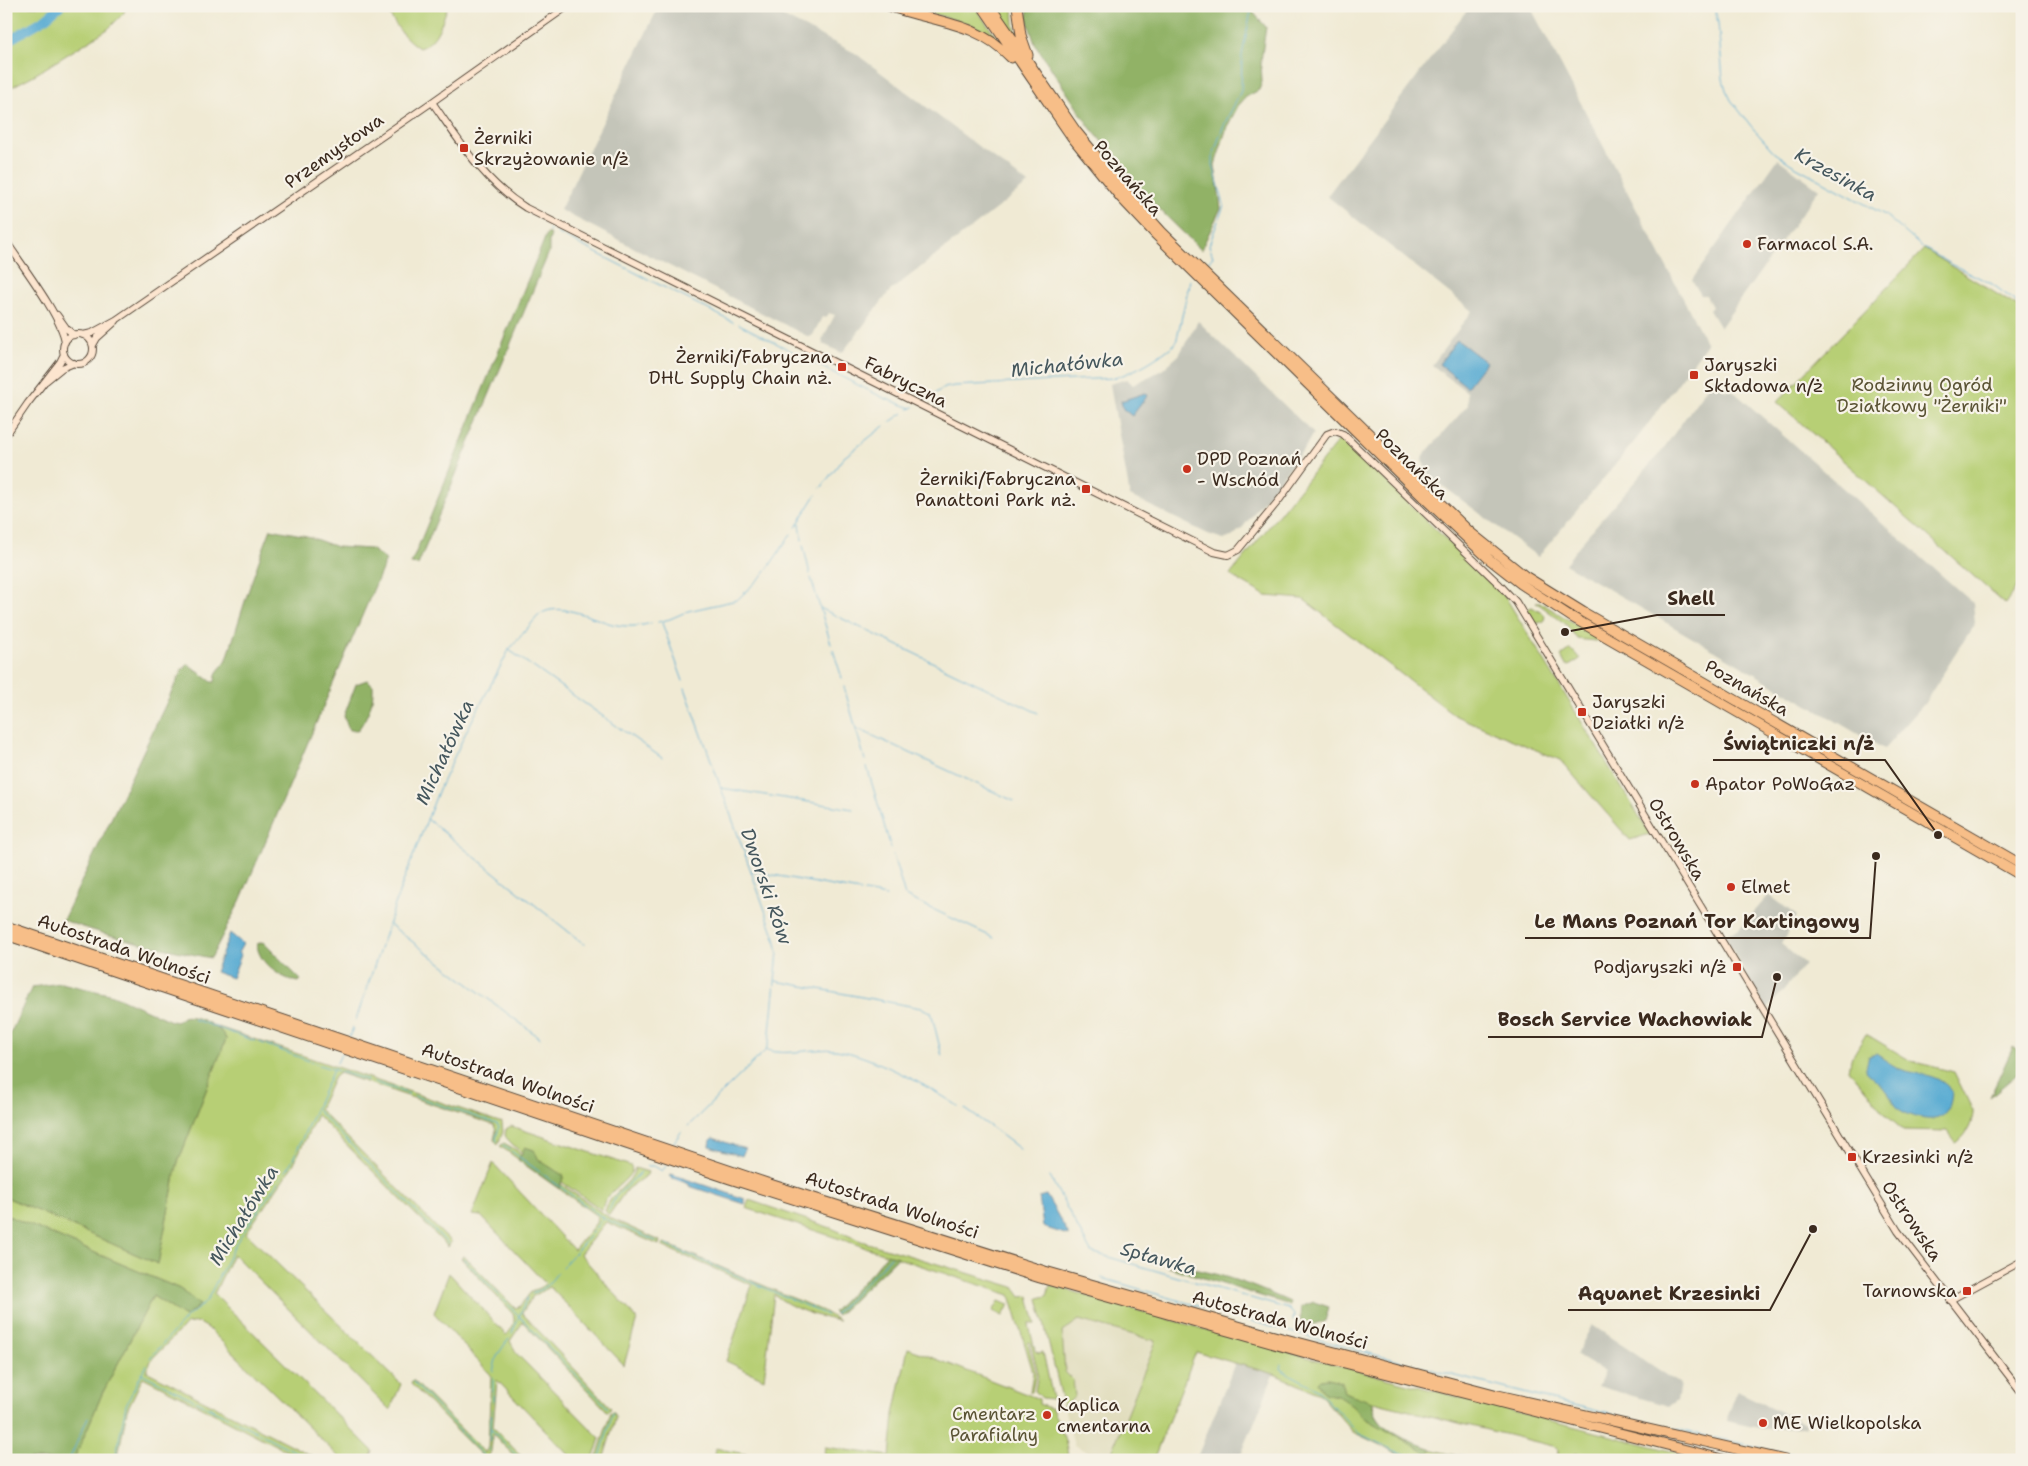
<svg xmlns="http://www.w3.org/2000/svg" width="2028" height="1466" viewBox="0 0 2028 1466" font-family="'Shantell Sans',sans-serif">
<style>
.built{fill:#e0dcbb}
.industrial{fill:#c4c5b9}
.green{fill:#b7cf75;stroke:#797c4a}
.forest{fill:#91b266;stroke:#666e42}
.water{fill:#57aad2;stroke:#496a78}
.lines{fill:none;stroke-linecap:round;stroke-linejoin:round}
.stream{stroke:#57aad2;stroke-width:1}
.river{stroke:#57aad2;stroke-width:9}
.secondary-casing{stroke:#564739;stroke-width:8}
.highway-casing{stroke:#564739;stroke-width:11}
.secondary{stroke:#fce5cf;stroke-width:6}
.highway{stroke:#f7be88;stroke-width:9}
.poi-dot{fill:#c8321e;stroke:#f7f3e8;stroke-width:2}
.labels{text-anchor:middle;stroke-width:4.5;stroke-linejoin:round;paint-order:stroke}
.poi-label{font-size:18px;fill:#3b2a1e;stroke:#f7f3e8;text-anchor:start}
.street-label{font-size:18px;fill:#3b2a1e;stroke:#f7f3e8}
.park-label{font-size:18px;fill:#5a5334;stroke:#f7f3e8}
.water-label{font-size:19px;font-style:italic;fill:#45575d;stroke:#f7f3e8}
.leader{fill:none;stroke:#3b2a1e;stroke-width:2}
.callout-dot{fill:#3b2a1e;stroke:#f7f3e8;stroke-width:2}
.callout-label{font-size:19px;text-anchor:middle;font-weight:bold;fill:#3b2a1e;stroke:#f7f3e8;stroke-width:4.5;stroke-linejoin:round;paint-order:stroke}
</style>
<rect width="100%" height="100%" fill="#f7f3e8"/>
<filter id="ink" filterUnits="userSpaceOnUse"><feTurbulence type="fractalNoise" baseFrequency=".02" numOctaves="2"/><feDisplacementMap in="SourceGraphic" scale="10" xChannelSelector="R" yChannelSelector="G"/><feConvolveMatrix kernelMatrix="1 2 1 2 8 2 1 2 1" color-interpolation-filters="sRGB"/></filter>
<filter id="wash" filterUnits="userSpaceOnUse"><feTurbulence type="fractalNoise" baseFrequency=".0096" numOctaves="4" result="noise"/><feDisplacementMap in="SourceGraphic" scale="20" xChannelSelector="R" yChannelSelector="G"/><feGaussianBlur stdDeviation="1.12" result="paint"/><feColorMatrix in="noise" values="0 0 0 0 0 0 0 0 0 0 0 0 0 0 0 0 0 1.4 0 .05"/><feComposite in="paint" operator="in"/></filter>
<g filter="url(#wash)">
<rect width="100%" height="100%" fill="#f0ead4"/>
<path class="built" d="M1081 1319 1157 1341 1109 1460H1102L1074 1445 1064 1407 1075 1396 1073 1380 1065 1372 1062 1332Z"/>
<path class="industrial" d="M659 6H751L778 14 855 53 1028 184 890 291 842 353 823 344 822 340 835 315 829 313 826 318 822 317 813 335 809 337 560 210Z
M1470 6H1530L1707 344 1639 436 1538 557 1427 474 1422 457 1468 405 1467 392 1432 365 1472 311 1327 196Z
M1778 159 1819 189 1720 328 1709 310 1712 307 1706 295H1701L1692 280Z
M1198 321 1313 433 1306 446 1243 527 1232 537 1223 539 1208 534 1130 496 1110 384 1127 379 1133 385 1162 370 1179 355Z
M1715 376 1721 381 1719 385 1726 391 1729 389 1733 391 1973 603 1975 623 1924 704 1884 749 1565 564 1585 538 1661 452Z
M1769 895 1797 916 1781 944 1805 964 1766 1011 1724 934 1738 930Z
M1592 1325 1680 1384 1677 1400 1669 1406 1597 1386 1605 1372 1576 1355Z
M1235 1363 1274 1374 1239 1460H1196Z
M1737 1391 1806 1424 1805 1428 1763 1429 1726 1421Z"/>
<path class="green" d="M6 6H127L123 14 108 29 36 74 6 90Z
M385 6H448C441 23 438 42 419 48 403 38 394 23 385 6Z
M923 6H974L999 41 970 24 919 10Z
M996 6H1013L1014 25 1018 38 1016 39Z
M1924 249 2018 307 2022 312V578L2005 604 1777 402Z
M1339 440 1345 441 1506 598 1650 834 1630 840 1560 760 1456 716 1303 599 1266 596 1230 575Z
M1536 602H1540L1604 642 1577 639 1567 625Z
M1532 607 1545 615 1544 621 1533 625 1526 612 1528 609Z
M1571 649 1580 659 1569 666 1565 664 1561 656Z
M218 1027 502 1123 503 1132 498 1144 494 1140 496 1131 494 1125 339 1073 334 1077 319 1109 451 1242 448 1247 317 1115 293 1165 246 1233 401 1384 390 1410 233 1254 214 1294 373 1451 370 1460H342L208 1328 198 1322 186 1324 152 1359 146 1371 320 1460H304L143 1377 127 1410 117 1460H74L102 1394 153 1296 185 1317 200 1305 180 1289 6 1215V1197L158 1264 177 1165 226 1039Z
M1866 1034 1911 1061 1954 1072 1973 1111C1974 1122 1965 1138 1956 1143L1947 1131 1903 1130 1888 1117 1849 1070 1851 1059Z
M511 1126 631 1166 632 1171C625 1184 604 1193 602 1210 587 1199 508 1147 505 1135L506 1129Z
M504 1143 518 1151 526 1160 610 1218 660 1241 659 1245 606 1222 580 1254 637 1319 624 1365 550 1287 533 1296 522 1313 611 1408 608 1412 523 1322 510 1341 517 1354 600 1438 593 1460H574L497 1380 493 1427 525 1460H518L493 1434 491 1451 487 1460H482V1456L411 1384 413 1380 485 1453 488 1447 491 1375 434 1313 449 1273 506 1335C512 1330 516 1322 513 1314L461 1258 464 1256 515 1308 520 1306 530 1293 546 1284 481 1216 472 1215 493 1163 574 1250 596 1223 597 1216 500 1146Z
M635 1168 648 1172 647 1175 627 1189 609 1215 605 1211C610 1192 632 1185 635 1168Z
M749 1200 831 1228 861 1241 1014 1287 1021 1297 1029 1296 1036 1324H1029V1325L1035 1351 1039 1353 1043 1352 1053 1399 1042 1398 1035 1391 1038 1373 1030 1342 1028 1343 1036 1373 1032 1392H1030L1033 1372 1010 1295 746 1208Z
M664 1243 823 1311 839 1321C818 1317 789 1308 774 1294L764 1379 726 1361 752 1285 662 1246Z
M1050 1285C1267 1349 1487 1405 1707 1460H1587L1576 1453 1573 1460H1556L1559 1450 1557 1447 1373 1402C1374 1441 1446 1453 1476 1460H1417L1401 1455 1353 1432 1320 1394 1274 1374 1196 1352 1153 1460H1109L1156 1341 1079 1320 1062 1332 1065 1372 1073 1380 1075 1396 1064 1407 1038 1298 1047 1296Z
M999 1301 1009 1305 1003 1316 993 1311Z
M908 1348 1039 1399V1404L1052 1409 1057 1420V1425H1059C1064 1436 1068 1448 1068 1459L1071 1460H823L825 1447 890 1456 894 1414Z
M611 1412H614L616 1417 603 1460H596Z
M715 1448 775 1460H717V1457L714 1456Z"/>
<path class="forest" d="M1028 6H1254L1252 11 1266 27 1261 61 1262 82 1259 90 1246 97 1238 106 1227 127 1215 165 1221 208 1201 250 1149 199 1089 126 1035 44 1027 19Z
M547 233 551 235 549 241V252L418 565 411 564Z
M271 529 307 536 337 547 371 549 386 560 240 901 211 958C161 948 111 938 63 920L182 670 188 664 212 682H215C216 666 224 669 228 656 241 613 254 571 271 529Z
M367 680 373 685C374 702 368 716 358 730H349L344 716 356 684Z
M263 942 301 980 299 982C281 979 258 963 257 944Z
M61 983 113 995 171 1021 176 1022C177 1022 182 1018 183 1017 194 1013 223 1028 226 1039L177 1165 158 1264 6 1197V1043L32 987Z
M2013 1047 2022 1053V1070L1990 1097Z
M525 1147 534 1150 539 1160 564 1176 559 1189 518 1160Z
M6 1215 180 1289 200 1305 185 1317 153 1296 102 1394 74 1460H6Z
M887 1254 898 1257 837 1316 833 1312 873 1271Z
M1168 1267C1207 1267 1255 1286 1290 1302V1305Z
M1314 1302 1329 1307 1325 1321 1315 1325H1302L1300 1317 1301 1307Z
M1328 1378 1341 1381 1344 1392 1372 1402C1375 1430 1409 1441 1432 1449L1428 1454 1363 1417 1352 1405 1340 1397 1324 1393 1317 1382 1320 1379Z"/>
<path class="water" d="M1457 340 1486 362 1467 387 1439 364Z
M1145 393 1148 395 1132 416 1123 409 1121 401Z
M230 933 243 944 238 953 241 955 232 978 215 972Z
M1876 1054C1884 1059 1894 1067 1903 1070 1923 1076 1937 1073 1952 1091 1951 1113 1942 1123 1920 1118 1912 1116 1901 1112 1895 1106 1892 1102 1891 1096 1888 1092 1881 1085 1872 1078 1865 1071L1869 1056Z
M713 1138 745 1149 742 1156 709 1146 710 1140Z
M2022 1140V1164C2014 1155 2012 1148 2022 1140Z
M671 1174 745 1199V1204L689 1186V1184L670 1177Z
M1046 1195 1068 1233V1235L1043 1227 1039 1197Z"/>
<g class="lines">
<path class="stream" d="M1714 6 1718 23 1723 79 1726 90 1731 100 1751 126 1774 152 1791 164 1885 215 1922 247 1951 264 1992 284 2022 306
M549 230H550
M557 233 733 322
M1205 264 1213 257 1209 245 1224 205 1213 165V155L1223 127 1241 91 1242 55 1252 6
M739 324 834 373 884 398 911 408
M922 401 944 388 954 386 1114 378C1137 371 1158 358 1176 343L1190 280
M909 409 914 407
M890 422 903 413
M821 488 843 458 884 426
M800 523 802 540
M796 527 816 495
M803 545 810 574
M811 578 831 644
M820 608 1038 713
M658 622 670 619 688 611 737 600 764 574 791 534
M662 623 683 681
M509 650 662 758
M833 650 842 678
M844 687 865 760
M685 688 774 935 778 952 769 1042 766 1050 688 1126
M856 728 1014 801
M867 767 891 848
M721 788 853 809
M427 819 584 944
M893 855 905 896 994 938
M752 871 886 896
M389 924 540 1038
M776 981 921 1008 931 1012 942 1056
M193 1019 255 1041
M356 1020 400 890 439 789 467 730 509 650 537 617C554 599 591 618 612 624 625 627 639 627 651 623
M349 1037 353 1028
M259 1042 317 1064
M767 1050C789 1057 813 1047 836 1050 869 1054 930 1087 958 1106
M337 1063 342 1052
M319 1065 367 1080
M374 1082 409 1094
M414 1096 497 1124 499 1127 496 1138 497 1141
M316 1109 448 1244
M965 1109 991 1127 1020 1149
M674 1142 681 1132
M503 1145 603 1218 658 1242
M647 1166H654L662 1171 666 1166
M1050 1177 1091 1252 1289 1309 1294 1315 1293 1320
M609 1210 616 1196 641 1172
M664 1244 827 1315
M463 1258 608 1408
M562 1267 583 1244 604 1217
M1102 1278C1291 1334 1482 1385 1675 1429 1722 1440 1771 1449 1818 1460
M532 1294 547 1286 558 1272
M835 1314 891 1257
M512 1333 527 1298
M150 1358 186 1318 206 1302 236 1243 292 1161 334 1068
M1281 1364 1280 1369 1316 1388 1358 1433 1393 1450 1422 1460
M493 1371 497 1356 509 1338
M141 1373 312 1460
M413 1382 486 1458
M493 1402V1377
M490 1428 521 1460
M489 1451 492 1409
M69 1460 88 1417
M115 1460 126 1405 146 1365
M599 1460 613 1413"/>
<path class="river" d="M6 42 45 19 60 6"/>
</g>
</g>
<g filter="url(#ink)">
<g class="lines">
<defs>
<path id="secondary" d="M432 102C460 142 484 182 526 208L1214 552 1228 555 1238 550 1280 499 1327 434 1335 431 1343 434 1500 585 1516 602 1898 1231 2022 1393
M6 241C21 264 62 317 65 342
M57 315 67 329 74 335
M63 349a15 15 0 1 1 30 0a15 15 0 1 1-30 0Z
M83 335 92 333 116 320 432 102 568 6
M93 345 97 338 116 321
M46 381 62 368 74 363
M6 435 28 403 60 362 64 354
M1950 1300 2022 1261"/>
<path id="highway" d="M889 6C934 23 975 20 1011 58
M982 6 1071 136 1121 198 1155 234 1424 498 1489 559 1521 584 1570 616 2022 876
M990 6 1076 131 1126 192 1162 232 1470 532 1525 576 1583 612 2022 865
M1017 6 1021 35 1028 55
M6 926 773 1185 1045 1271 1263 1333 1498 1395 1785 1460
M6 935 730 1179 1040 1278 1313 1355 1726 1460"/>
</defs>
<use href="#secondary" class="secondary-casing"/>
<use href="#highway" class="highway-casing"/>
<use href="#secondary" class="secondary"/>
<use href="#highway" class="highway"/>
</g>
</g>
<g class="poi-dot">
<rect x="459" y="143" width="10" height="10" rx="2.5"/>
<circle cx="1747" cy="244" r="5"/>
<rect x="837" y="362" width="10" height="10" rx="2.5"/>
<rect x="1689" y="370" width="10" height="10" rx="2.5"/>
<circle cx="1187" cy="469" r="5"/>
<rect x="1081" y="484" width="10" height="10" rx="2.5"/>
<rect x="1577" y="707" width="10" height="10" rx="2.5"/>
<circle cx="1695" cy="784" r="5"/>
<circle cx="1731" cy="887" r="5"/>
<rect x="1732" y="962" width="10" height="10" rx="2.5"/>
<rect x="1847" y="1152" width="10" height="10" rx="2.5"/>
<rect x="1962" y="1286" width="10" height="10" rx="2.5"/>
<circle cx="1047" cy="1415" r="5"/>
<circle cx="1763" cy="1423" r="5"/>
</g>
<g class="labels">
<g class="poi-label">
<text x="474" y="144">Żerniki<tspan x="474" dy="21">Skrzyżowanie n/ż</tspan></text>
<text x="1757" y="250">Farmacol S.A.</text>
<text x="832" y="363" text-anchor="end">Żerniki/Fabryczna<tspan x="832" dy="21">DHL Supply Chain nż.</tspan></text>
<text x="1704" y="371">Jaryszki<tspan x="1704" dy="21">Składowa n/ż</tspan></text>
<text x="1197" y="465">DPD Poznań<tspan x="1197" dy="21">- Wschód</tspan></text>
<text x="1076" y="485" text-anchor="end">Żerniki/Fabryczna<tspan x="1076" dy="21">Panattoni Park nż.</tspan></text>
<text x="1592" y="708">Jaryszki<tspan x="1592" dy="21">Działki n/ż</tspan></text>
<text x="1705" y="790">Apator PoWoGaz</text>
<text x="1741" y="893">Elmet</text>
<text x="1727" y="973" text-anchor="end">Podjaryszki n/ż</text>
<text x="1862" y="1163">Krzesinki n/ż</text>
<text x="1957" y="1297" text-anchor="end">Tarnowska</text>
<text x="1057" y="1411">Kaplica<tspan x="1057" dy="21">cmentarna</tspan></text>
<text x="1773" y="1429">ME Wielkopolska</text>
</g>
<g class="street-label">
<text transform="translate(334 151) rotate(-35)" y="6">Przemysłowa</text>
<text transform="translate(1128 178) rotate(49)" y="6">Poznańska</text>
<text transform="translate(906 382) rotate(27)" y="6">Fabryczna</text>
<text transform="translate(1412 464) rotate(44)" y="6">Poznańska</text>
<text transform="translate(1747 688) rotate(30)" y="6">Poznańska</text>
<text transform="translate(1677 839) rotate(59)" y="6">Ostrowska</text>
<text transform="translate(124 949) rotate(19)" y="6">Autostrada Wolności</text>
<text transform="translate(508 1078) rotate(19)" y="6">Autostrada Wolności</text>
<text transform="translate(892 1205) rotate(18)" y="6">Autostrada Wolności</text>
<text transform="translate(1912 1221) rotate(56)" y="6">Ostrowska</text>
<text transform="translate(1280 1320) rotate(15)" y="6">Autostrada Wolności</text>
</g>
<g class="park-label">
<text x="1922" y="391">Rodzinny Ogród<tspan x="1922" dy="21">Działkowy "Żerniki"</tspan></text>
<text x="994" y="1420">Cmentarz<tspan x="994" dy="21">Parafialny</tspan></text>
</g>
<g class="water-label">
<text transform="translate(1836 174) rotate(29)" y="7">Krzesinka</text>
<text transform="translate(1067 364) rotate(-6)" y="7">Michałówka</text>
<text transform="translate(444 752) rotate(-65)" y="7">Michałówka</text>
<text transform="translate(767 886) rotate(71)" y="7">Dworski Rów</text>
<text transform="translate(243 1215) rotate(-58)" y="7">Michałówka</text>
<text transform="translate(1159 1258) rotate(16)" y="7">Spławka</text>
</g>
</g>
<path class="leader" d="M1565 632L1657 615H1725M1938 835L1885 760H1713M1876 856L1870 938H1525M1777 977L1762 1037H1488M1813 1229L1770 1310H1568"/>
<g class="callout-dot">
<circle cx="1565" cy="632" r="5"/>
<circle cx="1938" cy="835" r="5"/>
<circle cx="1876" cy="856" r="5"/>
<circle cx="1777" cy="977" r="5"/>
<circle cx="1813" cy="1229" r="5"/>
</g>
<g class="callout-label">
<text x="1691" y="605">Shell</text>
<text x="1799" y="750">Świątniczki n/ż</text>
<text x="1697" y="928">Le Mans Poznań Tor Kartingowy</text>
<text x="1625" y="1026">Bosch Service Wachowiak</text>
<text x="1669" y="1300">Aquanet Krzesinki</text>
</g>
<rect width="2028" height="1466" fill="none" stroke="#f7f3e8" stroke-width="25"/>
</svg>
